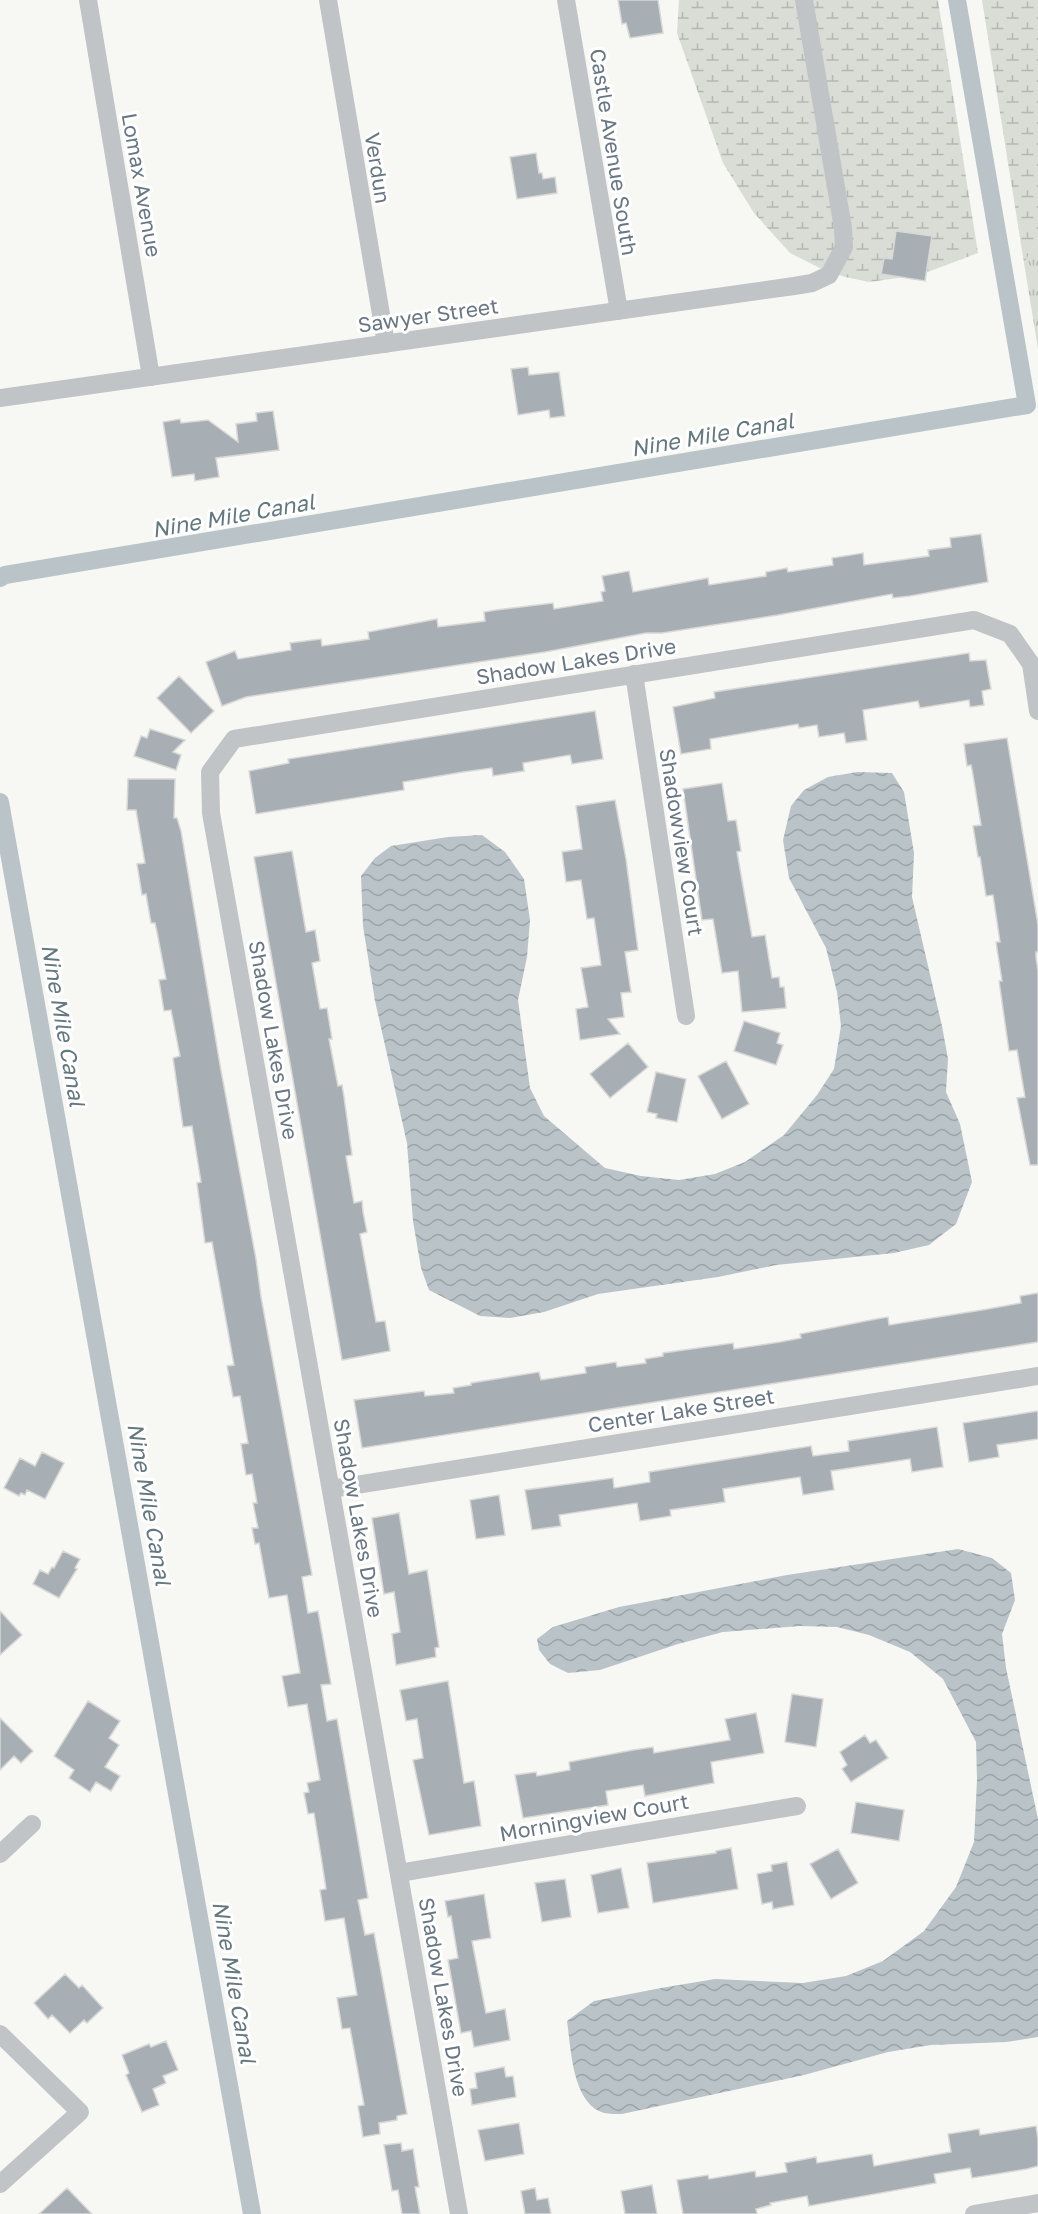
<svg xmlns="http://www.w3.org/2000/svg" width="1038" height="2214" font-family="'Golos Text',sans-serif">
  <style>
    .grass { fill: url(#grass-tufts) }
    .wetland { fill: url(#wetland-marsh) }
    .water { fill: url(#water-waves) }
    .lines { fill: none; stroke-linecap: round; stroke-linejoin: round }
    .canal { stroke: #bac4c8; stroke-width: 18 }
    .building { fill: #a8afb4; stroke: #d8d8d6; stroke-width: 1.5 }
    .minor { stroke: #c0c4c7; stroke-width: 18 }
    .labels { text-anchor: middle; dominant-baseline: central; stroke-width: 6; stroke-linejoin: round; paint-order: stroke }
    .street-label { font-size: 21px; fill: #687783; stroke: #fff }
    .water-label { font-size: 22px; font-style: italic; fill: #63787f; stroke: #fff }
  </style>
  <defs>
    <pattern id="grass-tufts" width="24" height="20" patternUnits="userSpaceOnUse" patternTransform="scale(1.5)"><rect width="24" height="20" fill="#d9ddd5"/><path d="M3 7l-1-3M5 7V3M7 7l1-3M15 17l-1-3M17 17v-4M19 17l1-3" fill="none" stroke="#b4b8b2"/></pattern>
    <pattern id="wetland-marsh" width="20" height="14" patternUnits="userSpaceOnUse" patternTransform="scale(1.5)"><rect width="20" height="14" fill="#d9ddd5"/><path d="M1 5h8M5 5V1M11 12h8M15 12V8" fill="none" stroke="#b4b8b2"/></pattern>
    <pattern id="water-waves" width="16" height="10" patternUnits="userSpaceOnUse" patternTransform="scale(1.5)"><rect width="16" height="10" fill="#bac4c8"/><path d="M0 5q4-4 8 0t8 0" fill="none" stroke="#9ba4a8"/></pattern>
  </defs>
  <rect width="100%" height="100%" fill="#f7f7f4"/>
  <!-- grass -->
  <path class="grass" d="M1038,239V349L1024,263Z"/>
  <!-- wetland -->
  <path class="wetland" d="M679,0H938L978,253L920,275L869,282L845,277L822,269L790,253L754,213L723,163L677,33Z
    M982,0H1038V239L1024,263Z"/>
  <!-- water -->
  <path class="water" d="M857,772L892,773L904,792L914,853L912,897L942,1026L948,1059L946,1092L960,1124L972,1182L956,1224L929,1245L894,1253L776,1265L718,1277L598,1294L544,1312L510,1318L480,1316L429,1290L421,1268L413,1221L407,1143L375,1001L363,926L361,876L375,858L391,846L448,837L482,835L505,852L524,879L530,920L527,957L518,1000L530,1088L544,1116L605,1168L641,1176L679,1180L715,1174L745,1162L784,1135L817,1095L834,1069L841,1026L837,992L826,948L789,878L783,840L791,806L804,790L828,777Z
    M958,1549L992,1558L1011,1573L1015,1600L1002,1634L1006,1668L1038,1819V2037L1006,2042L931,2045L888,2052L804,2075L622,2114C617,2114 609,2114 604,2113C572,2104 571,2048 567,2021L594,2001L661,1988L715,1979L803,1983L846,1976L883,1961L924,1931L956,1887L974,1842L977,1779L976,1742L943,1679L910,1652L869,1635L837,1627L800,1626L723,1632L678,1644L600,1670L568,1673L550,1664L539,1650L537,1639L553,1627L619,1607L787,1575Z"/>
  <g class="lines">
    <!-- canal -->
    <path class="canal" d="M0,578L5,575L1027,405L957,0
      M0,802L252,2214"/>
  </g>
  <!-- building -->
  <path class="building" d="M618,0H658L663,33L630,38L626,23L622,24Z
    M536,153L539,173H542L543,179L555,177L557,193L517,199L510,157Z
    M896,231L932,236L925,281L881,274L884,258L892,259Z
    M528,367L529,375L559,372L565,416L550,418L549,410L518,415L511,369Z
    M273,411L279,450L216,458L219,477L195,481L194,474L172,477L163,422L180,419L181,423L208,420L238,442L236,424L257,421L256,413Z
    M981,534L988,582L910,596L893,598L892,594L778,615L662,633H646L545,652L246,697L222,706L206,662L235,651L238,659L291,650L290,643L321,639L322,646L369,639L368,632L437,619L438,627L485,621L484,612L496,610L553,603L554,609L603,601L601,592L605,591L602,576L629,571L633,592L708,578L709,585L766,576V572L787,568L788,572L833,565L832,558L863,553L864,565L929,556L928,550L951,547L950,538Z
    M969,653L970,661L986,660L991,689L982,691L984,705L970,707L969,700L920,708L918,701L863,710L867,740L846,743L844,733L819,737L817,725L799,728L798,724L710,739L711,749L681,754L673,707L715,698L714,692Z
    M179,676L214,711L191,733L157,698Z
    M595,711L603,759L572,764L570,755L523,763L524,771L493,776L492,768L463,772L403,782L404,790L256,814L249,771L289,763L288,759Z
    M150,729L185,740L173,752L181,755L176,770L134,756L141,736L147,738Z
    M1007,738L1038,925V952H1036V957L1038,971V1165H1030L1017,1098L1025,1097L1017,1050L1009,1051L999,981H1002L996,942H1000L993,895L986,896L980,857H978L973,826L981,825L973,775L971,765L967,766L964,744Z
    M128,779H175L174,818H177L181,831L220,1065L256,1259L261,1297L312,1575L302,1577L308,1613L318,1611L331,1684L321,1685L327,1721L337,1719L368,1898L358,1900L365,1935L374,1933L407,2114L397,2116V2120L379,2123L380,2134L363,2137L358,2106L364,2105L350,2028L342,2029L337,1998L357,1995L344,1918L325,1921L320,1890L326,1889L321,1856L314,1813L308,1814L304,1793L309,1792L307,1783L320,1780L307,1704L288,1707L282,1676L300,1673L287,1595L269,1598L259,1543L255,1544L252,1528H258L253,1503H257L252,1474L246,1475L241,1444L248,1443L240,1396L233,1397L227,1366L234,1365L212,1242L205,1243L197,1183L201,1182L192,1126L183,1127L173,1058L180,1056L171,1010L164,1011L159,980L166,979L157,932L155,923H151L146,894L142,895L137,864L145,863L136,810H127Z
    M722,783L728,821L736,820L741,851L737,852L752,937L765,935L772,978L779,977L780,987H784L786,1008L742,1012L738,971L722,973L713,919L702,920L683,789Z
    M615,800L626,859L638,950L625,952L631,992L621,993L624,1017L608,1019L620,1034L580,1040L576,1009L588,1007L581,968L601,965L594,918L587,919L581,880L566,882L562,852L582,849L576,806Z
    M292,851L306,932L315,930L317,942L320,961L312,963L320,1009L327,1008L332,1039H329L338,1086L342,1085L344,1097L352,1155L346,1156L354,1203L362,1201L363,1212L367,1232L360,1234L376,1322L385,1321L390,1351L342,1360L254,857Z
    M744,1021L780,1033L777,1043L783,1045L776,1065L734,1051Z
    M628,1043L648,1067L610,1098L590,1074Z
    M726,1061L749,1104L722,1119L698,1076Z
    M656,1072L686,1079L677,1122L656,1118L657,1114L647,1112Z
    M1038,1293V1342L362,1448L354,1400L424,1391L425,1396L454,1393L453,1388L471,1385V1383L539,1372L541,1380L586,1373L585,1367L616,1362L617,1367L646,1363L645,1359L663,1356V1353L733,1343L734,1349L780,1342L801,1338L800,1334L876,1319L888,1317L889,1325L982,1310L1021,1303L1020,1296Z
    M1038,1411V1439L997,1445L999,1457L969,1462L963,1423Z
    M937,1427L943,1467L912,1472L910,1459L831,1471L834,1490L803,1495L800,1477L723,1489L725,1502L670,1510L671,1516L640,1521L637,1503L559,1515L561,1526L532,1530L525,1490L613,1478L614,1488L650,1482L649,1472L811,1446L813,1456L849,1451L848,1441Z
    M42,1452L64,1463L45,1499L27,1490L25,1495L21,1493L19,1496L4,1488L20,1458L35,1466Z
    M499,1495L505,1535L476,1539L470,1500Z
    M399,1513L409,1574L427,1570L439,1647L435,1648L436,1657L396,1665L392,1634L400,1632L394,1592L384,1594L372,1518Z
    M63,1551L80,1559L75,1568L77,1569L59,1598L33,1584L40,1570L48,1574L52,1567L54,1568Z
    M0,1611L22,1635L0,1655Z
    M448,1681L464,1783L474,1781L481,1826L429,1835L413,1760L423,1758L417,1719L406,1721L400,1690Z
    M792,1694L823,1699L816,1747L785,1742Z
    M88,1701L120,1721L109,1738L119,1745L105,1767L120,1776L111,1791L96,1782L90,1792L69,1778L74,1770L54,1756Z
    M756,1713L764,1753L711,1762L714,1783L645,1796L643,1785L606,1791L608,1805L523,1818L515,1775L536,1772L537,1776L570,1770L569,1762L633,1750L653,1747L654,1753L730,1740L725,1719Z
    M0,1718L33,1751L21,1763L14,1756L0,1770Z
    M865,1735L870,1743L876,1740L888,1758L851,1782L842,1769L847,1765L840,1752Z
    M856,1802L904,1810L899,1841L851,1833Z
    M731,1848L738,1889L653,1903L647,1863L716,1853V1851Z
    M838,1849L858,1883L831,1899L810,1864Z
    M787,1862L794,1905L773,1909L772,1902L762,1904L757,1874L772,1871L771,1865Z
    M621,1868L629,1908L598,1913L591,1875Z
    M565,1879L571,1917L542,1922L535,1883Z
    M484,1894L491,1938L472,1941L486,2013L505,2009L510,2040L474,2047L471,2031L461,2033L448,1960L458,1958L451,1916L448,1917L445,1901Z
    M65,1974L79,1988L82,1985L103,2008L87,2023L84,2020L70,2033L52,2015L48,2019L34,2003Z
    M166,2041L178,2070L163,2076L166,2083L153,2089L159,2105L142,2112L126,2075L129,2073L122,2055L149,2044L151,2047Z
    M504,2067L506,2077L513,2076L516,2097L472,2105L470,2089L477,2088L475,2073Z
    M519,2123L524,2154L485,2161L478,2130Z
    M1036,2126L1038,2139V2166L1027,2169L972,2178L970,2168L934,2174L936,2183L809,2206L807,2196L770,2203L771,2205L756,2209L757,2214H683L677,2180L708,2175L709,2179L755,2171L756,2177L787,2172L785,2163L816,2157L817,2163L872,2154L874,2166L951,2152L948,2134L979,2129L980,2135Z
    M401,2143L402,2151L413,2149L419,2187H415L420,2214H402L398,2190L392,2191L384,2145Z
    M652,2185L657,2214H625L621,2191Z
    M67,2188L92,2214H39Z
    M535,2188L537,2200L548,2198L551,2214H525L521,2191Z"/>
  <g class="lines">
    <!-- minor -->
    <path class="minor" d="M88,0L151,377
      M328,0L386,344
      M566,0L619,311
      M0,398L794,286L812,283L829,275L844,247L843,228L804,0
      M634,674L686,1016
      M331,1489L1038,1376
      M0,1854L32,1824
      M399,1873L797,1806
      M0,2034L80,2112L0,2184
      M459,2214L211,813L210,772L234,739L974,620L1010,634L1031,664L1038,711
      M974,2214L1038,2203"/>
  </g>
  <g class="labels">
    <!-- street labels -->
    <g class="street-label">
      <text transform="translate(614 152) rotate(81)">Castle Avenue South</text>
      <text transform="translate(378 168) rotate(81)">Verdun</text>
      <text transform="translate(142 185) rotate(80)">Lomax Avenue</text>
      <text transform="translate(428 315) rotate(-8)">Sawyer Street</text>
      <text transform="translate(576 661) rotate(-9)">Shadow Lakes Drive</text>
      <text transform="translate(682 842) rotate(81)">Shadowview Court</text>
      <text transform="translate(274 1040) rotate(80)">Shadow Lakes Drive</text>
      <text transform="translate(681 1410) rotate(-9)">Center Lake Street</text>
      <text transform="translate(359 1518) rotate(80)">Shadow Lakes Drive</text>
      <text transform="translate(594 1817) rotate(-10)">Morningview Court</text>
      <text transform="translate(444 1997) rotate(80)">Shadow Lakes Drive</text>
    </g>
    <!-- water labels -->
    <g class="water-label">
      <text transform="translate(712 434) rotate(-10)">Nine Mile Canal</text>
      <text transform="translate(233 515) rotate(-10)">Nine Mile Canal</text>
      <text transform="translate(64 1025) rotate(80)">Nine Mile Canal</text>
      <text transform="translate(150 1504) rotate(80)">Nine Mile Canal</text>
      <text transform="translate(235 1982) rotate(80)">Nine Mile Canal</text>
    </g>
  </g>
</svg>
